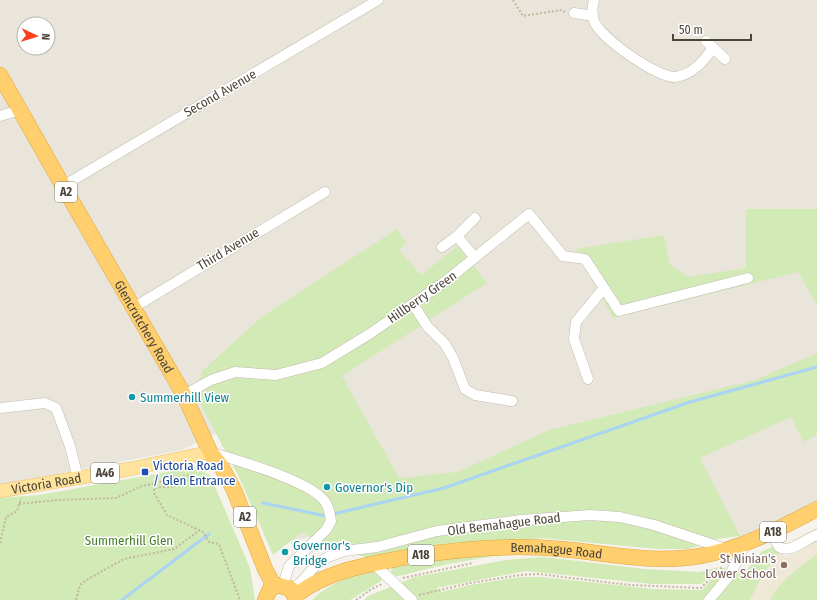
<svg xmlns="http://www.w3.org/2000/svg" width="817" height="600" font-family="'Fira Sans Condensed',sans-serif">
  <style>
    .residential { fill: #eae5da; fill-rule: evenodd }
    .education { fill: #efe8d6 }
    .green { fill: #d2eab5 }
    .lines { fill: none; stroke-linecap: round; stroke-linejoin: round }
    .stream { stroke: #a9d4f2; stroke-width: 3 }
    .minor-casing { stroke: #c2bbae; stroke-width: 11 }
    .major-casing { stroke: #e6c16a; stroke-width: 14 }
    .highway-casing { stroke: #e0a43c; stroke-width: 16 }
    .path { stroke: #c4b79f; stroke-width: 2; stroke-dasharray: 2 2; stroke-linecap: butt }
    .minor { stroke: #fff; stroke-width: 10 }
    .major { stroke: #ffe39c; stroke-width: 13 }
    .highway { stroke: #ffcf6e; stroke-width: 15 }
    .culture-dot { fill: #0f9aa8; stroke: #fff; stroke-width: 1.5 }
    .transit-dot { fill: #1a4fb4; stroke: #fff; stroke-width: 1.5 }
    .education-dot { fill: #8d6e63; stroke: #fff; stroke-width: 1.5 }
    .labels { text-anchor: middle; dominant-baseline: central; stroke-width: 3; stroke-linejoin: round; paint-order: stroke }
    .shield { fill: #fff; stroke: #817c74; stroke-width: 1 }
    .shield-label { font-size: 12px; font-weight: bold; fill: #4b4439 }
    .street-label { font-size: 13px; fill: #4b4439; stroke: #fff }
    .culture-label { font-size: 13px; fill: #0d838f; stroke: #fff; text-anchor: start }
    .transit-label { font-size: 13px; fill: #164399; stroke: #fff; text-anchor: start }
    .park-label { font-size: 13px; fill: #4a7f2a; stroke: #fff }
    .education-label { font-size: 13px; fill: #785e54; stroke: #fff; text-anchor: end }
  </style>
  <rect width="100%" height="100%" fill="#f6f3ec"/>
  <!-- residential -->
  <path class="residential" d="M0,0H817V500L768,527L740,536L671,502L363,528L282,542L229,427L182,450L0,485ZM24,24H48V48H24Z"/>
  <!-- education -->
  <path class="education" d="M817,528V600H724L761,552L773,547L779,553L785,556L797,553L792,540Z"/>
  <!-- green -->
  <path class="green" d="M746,209H817V305L798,272L613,318L576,249L664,235L670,264L688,277L746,268Z
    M397,229L406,243L399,250L421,275L458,246L487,283L342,376L399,478L458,472L549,430L755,380L817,353V435L803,442L791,417L700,458L740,536L717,539L689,549H656L542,538L412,549L368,558L321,544L302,532L273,555L239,477L195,394L202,371L263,316Z
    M196,469L210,475L250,568L255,600H0V498L39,495L178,470Z
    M773,547L779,553L761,577L750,600H364L368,596L415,577L506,560L544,557L645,569L700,572L719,567L702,584H652L526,571L436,588L441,592L470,585L520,577H541L653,589L702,590L722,568L733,567L744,574L761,552Z
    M512,553L448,564L399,576H395L391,573L392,566L446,557Z
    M817,554V600H770C780,580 800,567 817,554Z
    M371,571L379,573L382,576L381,581L350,600H312C328,584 350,576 371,571Z"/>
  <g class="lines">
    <!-- stream -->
    <path class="stream" d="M263,503L326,516
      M333,514L444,488L690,402L817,367
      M122,600L209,534"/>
    <defs>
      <path id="minor" d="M594,0C592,7 592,15 594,21C600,38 658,78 675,77C693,75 703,61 713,48
        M574,13L593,16
        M706,41L725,59
        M0,116L20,110
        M63,186L378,0
        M457,236L475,218
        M442,247L457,236L475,258
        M413,304L427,326L445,344L453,358L465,389L475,395L512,401
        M133,308L325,192
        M588,379L574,339L576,322L604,288
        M184,395L211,380L235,372L276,375L322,363L371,333L447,280L529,214L563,256L585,259L619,311L748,278
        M0,408L45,403L56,408L70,446L78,478
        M210,452C235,460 313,481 326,503C329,508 330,515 331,521L326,530L289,566L283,585
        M771,532L779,547C791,554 805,539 817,535
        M373,563L412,600
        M291,589L301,582L316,565L328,557L344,551L377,547L437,531L521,520L590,515L620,517L654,525L726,549
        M709,600L730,575L745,544"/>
      <g id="major">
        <path id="s1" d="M0,491L130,469L210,452"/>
      </g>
      <g id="highway">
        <path id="s2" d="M0,75L63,186L184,395L210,452L221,466L234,490L265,569L274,586"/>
        <path id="s3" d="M295,596C326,571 365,565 402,558C455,549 508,544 561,549C607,553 654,564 700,556C742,549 780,528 817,509"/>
        <path d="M265,600L270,589L278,585L291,589L296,600"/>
      </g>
    </defs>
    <!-- minor casing -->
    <use href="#minor" class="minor-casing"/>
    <!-- major casing -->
    <use href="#major" class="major-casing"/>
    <!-- highway casing -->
    <use href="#highway" class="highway-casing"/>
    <!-- path -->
    <path class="path" d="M513,0L523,16L561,10L565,12
      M19,504L57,500L116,498L142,486L191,475L190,480L182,481L175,486L154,488V493L167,515L203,532L209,542L219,544L240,600
      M0,543L6,517L17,511L21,498
      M403,578L473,563
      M419,595L470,583L520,575L538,574L630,585L701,588L723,566
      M76,600L80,585L88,579L124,559L174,549L200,530
      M356,600L370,590L382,584"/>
    <!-- minor -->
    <use href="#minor" class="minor"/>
    <!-- major -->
    <use href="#major" class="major"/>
    <!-- highway -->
    <use href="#highway" class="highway"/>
  </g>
  <!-- markers -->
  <g class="culture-dot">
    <circle cx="132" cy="397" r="4"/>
    <circle cx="327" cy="487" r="4"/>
    <circle cx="285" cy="552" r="4"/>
  </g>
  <rect class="transit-dot" x="141" y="468" width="8" height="8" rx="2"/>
  <circle class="education-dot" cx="784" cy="565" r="4"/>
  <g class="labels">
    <!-- shield labels -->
    <g class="shield">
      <rect x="55" y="182" width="22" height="20" rx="3"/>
      <rect x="91" y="463" width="28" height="20" rx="3"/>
      <rect x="234" y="507" width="22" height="20" rx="3"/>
      <rect x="760" y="522" width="26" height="20" rx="3"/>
      <rect x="408" y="545" width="26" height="20" rx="3"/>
    </g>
    <g class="shield-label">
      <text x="66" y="192">A2</text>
      <text x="105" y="473">A46</text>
      <text x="245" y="517">A2</text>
      <text x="773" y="532">A18</text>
      <text x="421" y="555">A18</text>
    </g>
    <!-- street labels -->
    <g class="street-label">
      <text transform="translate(220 93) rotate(-30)">Second Avenue</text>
      <text transform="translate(228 249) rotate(-31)">Third Avenue</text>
      <text transform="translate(422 297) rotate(-35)">Hillberry Green</text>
      <text stroke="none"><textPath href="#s2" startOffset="290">Glencrutchery Road</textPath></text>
      <text stroke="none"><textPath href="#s1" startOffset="47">Victoria Road</textPath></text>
      <text transform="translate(504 524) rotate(-7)">Old Bemahague Road</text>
      <text stroke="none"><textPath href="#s3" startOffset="270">Bemahague Road</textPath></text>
    </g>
    <!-- culture labels -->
    <g class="culture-label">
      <text x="140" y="397">Summerhill View</text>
      <text x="335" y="487">Governor's Dip</text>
      <text x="293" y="545">Governor's<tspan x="293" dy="15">Bridge</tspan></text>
    </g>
    <!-- transit labels -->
    <g class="transit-label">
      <text x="153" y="465">Victoria Road<tspan x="153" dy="15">/ Glen Entrance</tspan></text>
    </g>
    <!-- park labels -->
    <g class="park-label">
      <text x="129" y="540">Summerhill Glen</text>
    </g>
    <!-- education labels -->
    <g class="education-label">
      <text x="776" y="558">St Ninian's<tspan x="776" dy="15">Lower School</tspan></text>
    </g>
  </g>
  <!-- north arrow -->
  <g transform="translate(36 36) rotate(94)"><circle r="19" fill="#ffffff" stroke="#b7b4b0"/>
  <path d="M0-3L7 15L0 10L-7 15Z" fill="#fc3f1d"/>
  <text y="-6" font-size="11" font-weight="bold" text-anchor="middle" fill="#4b4439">N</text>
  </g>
  <!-- scale -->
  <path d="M673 34v6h78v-6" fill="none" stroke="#4b4439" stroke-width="2"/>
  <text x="679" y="34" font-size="12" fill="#4b4439" stroke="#ffffff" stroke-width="3" paint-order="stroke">50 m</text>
</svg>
